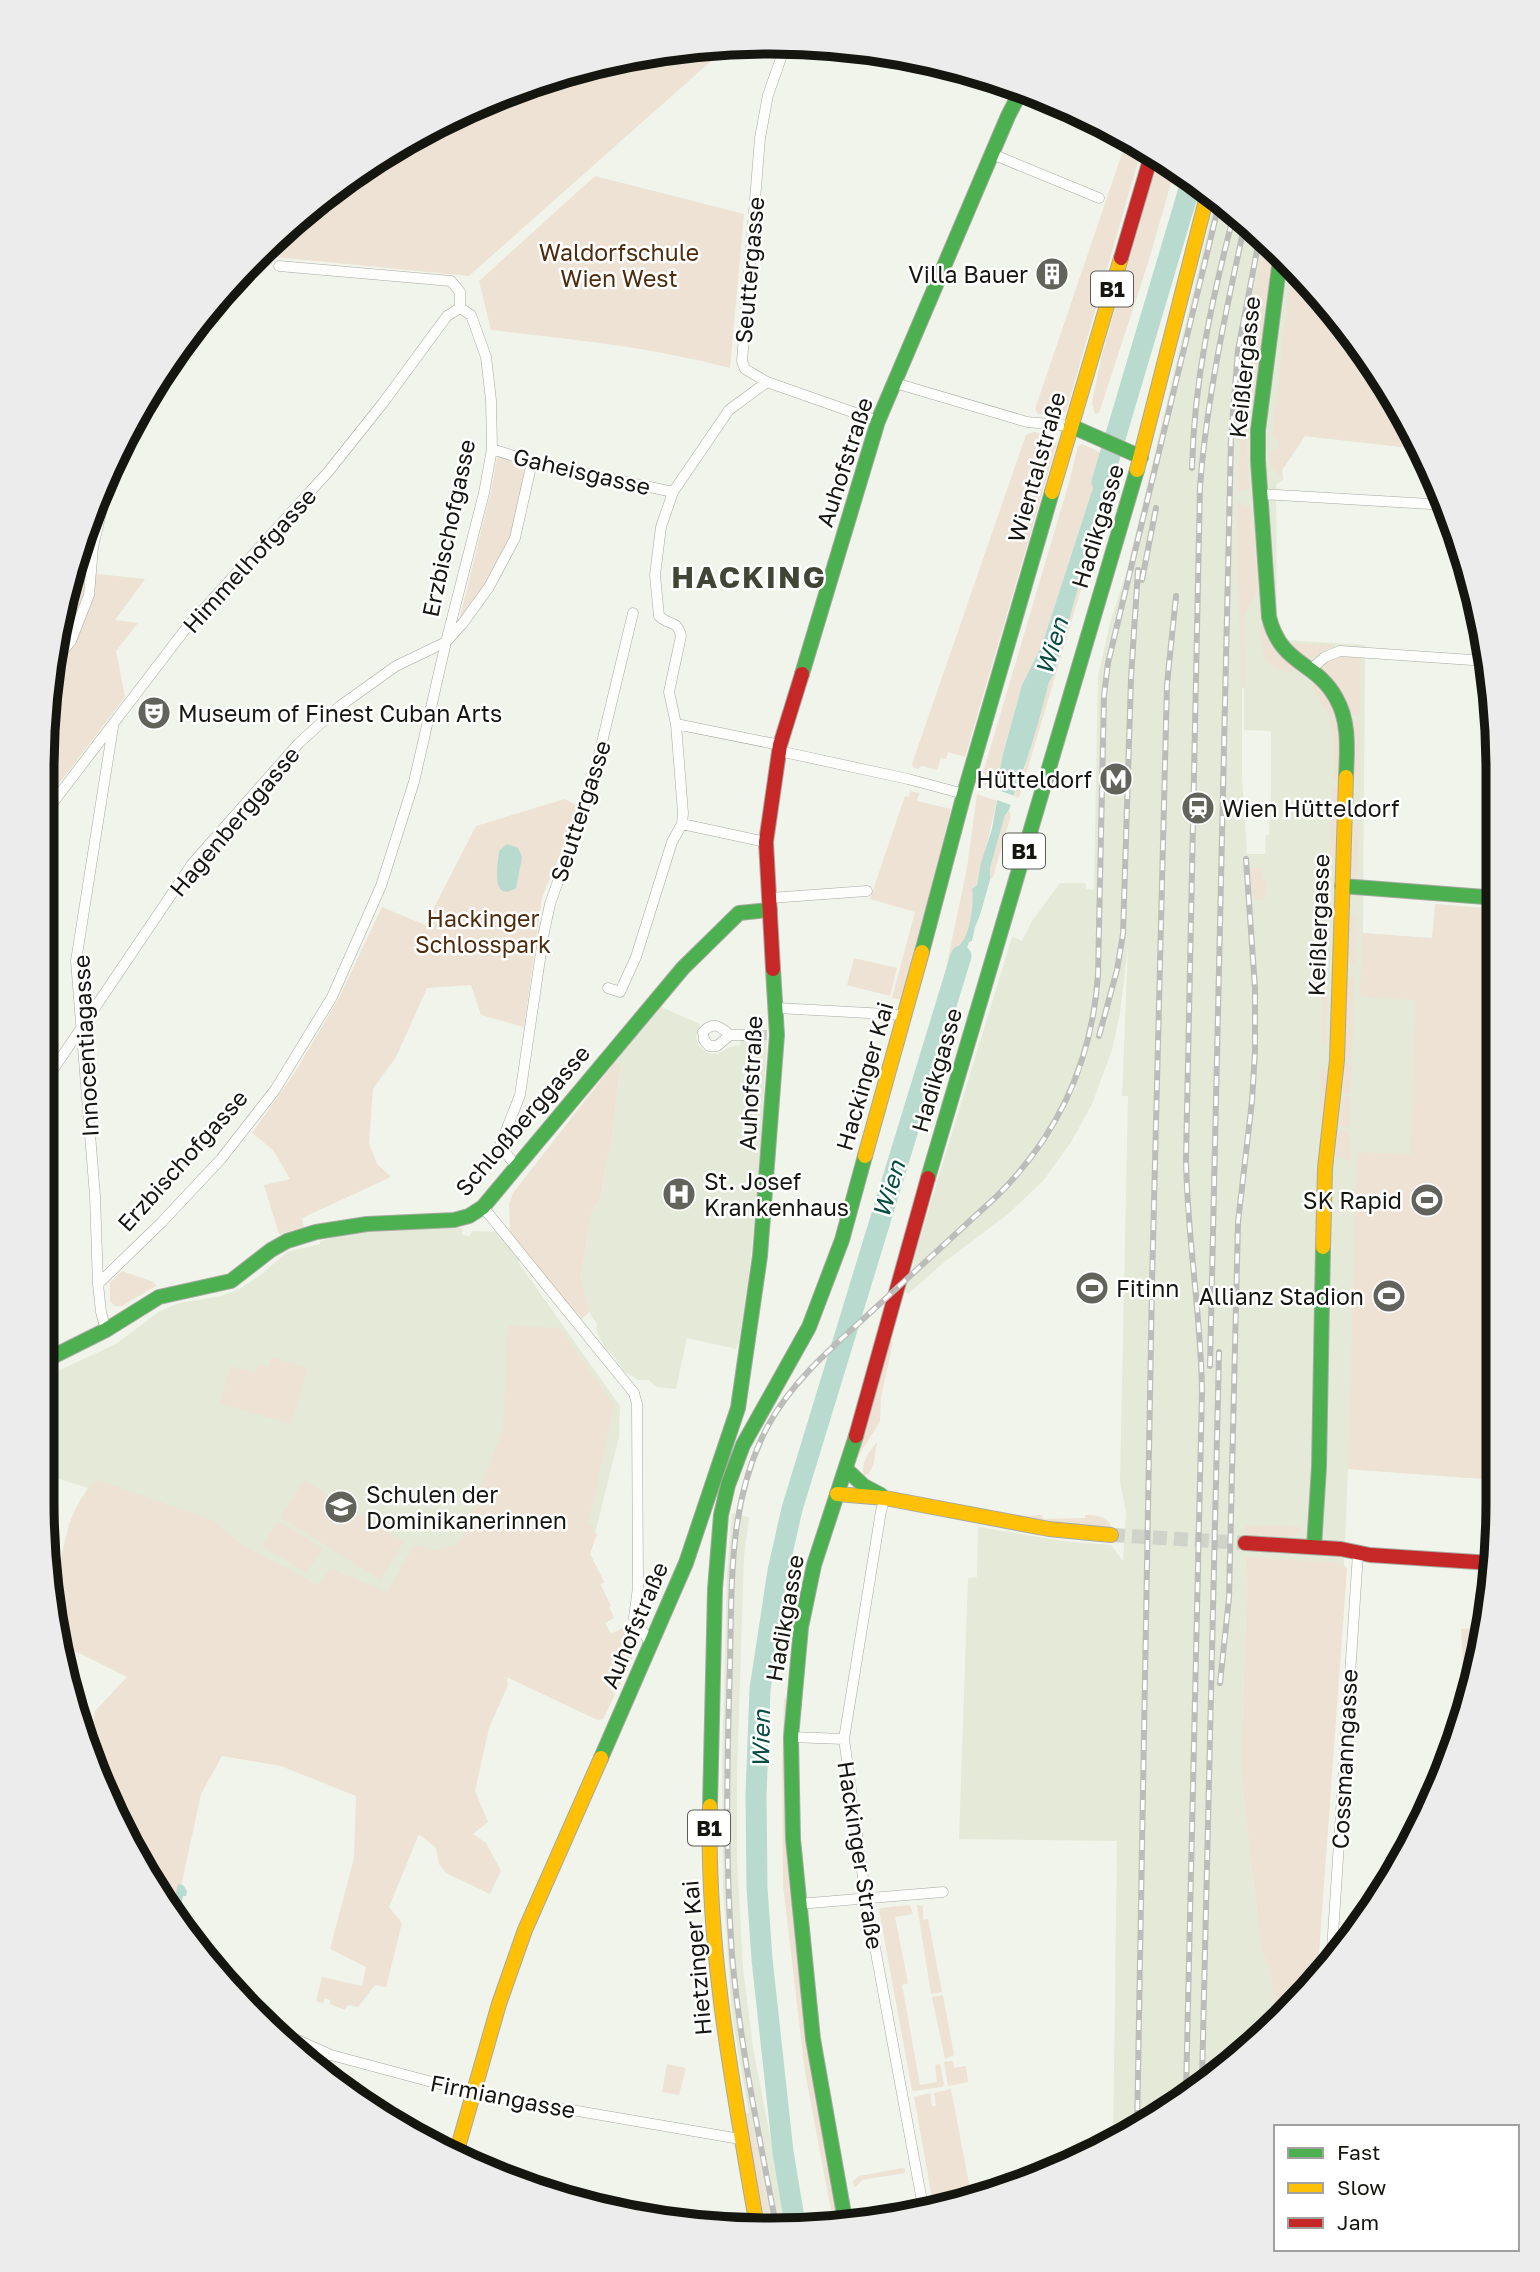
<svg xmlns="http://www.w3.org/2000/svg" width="1540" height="2272" font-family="'Golos Text',sans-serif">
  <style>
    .built { fill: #e5e9d8; fill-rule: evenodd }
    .green { fill: #ede2d4 }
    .water { fill: #b8dacf }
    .pier { fill: #f1f4ea }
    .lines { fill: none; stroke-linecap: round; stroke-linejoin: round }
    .stream { stroke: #b8dacf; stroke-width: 3.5 }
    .river { stroke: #b8dacf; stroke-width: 21 }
    .street-tunnel { stroke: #d0d3c9; stroke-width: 10; stroke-dasharray: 10 5; stroke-linecap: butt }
    .secondary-tunnel { stroke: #d0d3c9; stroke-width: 14; stroke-dasharray: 14 7; stroke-linecap: butt }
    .street-casing { stroke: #a7a9a2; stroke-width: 11 }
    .fast-casing { stroke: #a7a9a2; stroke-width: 16 }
    .slow-casing { stroke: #a7a9a2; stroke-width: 16 }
    .jam-casing { stroke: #a7a9a2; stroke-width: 16 }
    .street { stroke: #fdfdfc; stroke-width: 10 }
    .fast { stroke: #4caf50; stroke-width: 14 }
    .slow { stroke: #ffc107; stroke-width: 14 }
    .jam { stroke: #c62828; stroke-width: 14 }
    .rail-casing { stroke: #bcbdba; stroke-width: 6 }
    .rail { stroke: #fff; stroke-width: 3.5; stroke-dasharray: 10; stroke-linecap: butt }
    .labels { text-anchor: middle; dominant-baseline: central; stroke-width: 5; stroke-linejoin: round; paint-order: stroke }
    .shield { fill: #fff; stroke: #5b5c58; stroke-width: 2 }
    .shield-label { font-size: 21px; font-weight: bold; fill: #151610 }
    .park-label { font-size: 23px; fill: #4e2c0d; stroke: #fff }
    .street-label { font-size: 23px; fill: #151610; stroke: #fff }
    .poi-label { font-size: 23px; fill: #151610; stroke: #fff; text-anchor: start }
    .water-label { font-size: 24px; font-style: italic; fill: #074d42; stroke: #fff }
    .district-label { font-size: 30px; font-weight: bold; letter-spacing: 2px; fill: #414535; stroke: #fff }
    .rim { fill: none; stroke: #151610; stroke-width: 9 }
  </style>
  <rect width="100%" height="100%" fill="#f1f4ea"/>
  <!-- built -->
  <path class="built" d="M1213,208L1227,211L1228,209L1284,255L1375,365L1420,449L1305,436L1282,470L1283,480L1276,485L1277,620L1279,630L1285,640L1365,645L1363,933L1498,944V1480L1348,1469L1344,1565L1245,1557L1247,1581L1241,1761L1245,1810L1261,1948L1270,1972L1275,2012L1277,2017H1284L1134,2133L1113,2143L1117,1841L959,1839L968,1578L977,1577L978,1527L1063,1541L1111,1545L1123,1561L1126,1512L1120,1481L1128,1096H1122L1128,947L1120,1013L1112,1050L1092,1104L1071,1142L1043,1181L1008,1214L942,1264L908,1294L903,1289L908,1272L913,1267L915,1254L1012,937L1022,941L1032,921L1060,883H1086V890L1094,889L1098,676L1110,623L1127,570ZM1242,688H1244V730L1271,731V793L1269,835H1266L1265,854H1247L1242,776Z
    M659,1006L700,1024L696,1038L699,1046L707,1053L717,1054L730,1047L740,1045L741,1040L767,1039L761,1147L750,1266L739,1342L736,1349L687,1338L676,1389L656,1387L649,1380H638L624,1371L614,1356L605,1348L596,1330L597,1324L589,1312L581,1279L588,1231L592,1212L600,1200L612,1135L621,1063L615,1062Z
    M414,1227L462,1228V1235L469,1236L473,1231L498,1232V1238L505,1239L510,1248H512L521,1259L518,1262L620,1406L619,1437L590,1554L604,1582L600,1584L611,1606L609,1607L614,1618L605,1623L611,1634L627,1626L636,1643V1650L603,1719L598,1720L507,1677L68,1526L88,1488L47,1475V1376L116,1344L160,1311L179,1303L221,1296L239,1289L261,1275L287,1252L320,1244V1241L347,1234L368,1229Z
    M732,1513L749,1517L744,1557L737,1773V1860L743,1968L753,2048L787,2224L771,2225L748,2109L732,2014L723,1888L722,1764L727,1574Z"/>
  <!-- green -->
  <path class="green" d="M728,46L469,276L255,255L365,165L491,98L628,56Z
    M1127,139L1142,148L1067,408L1065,412L1038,414L1035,409Z
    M1159,157L1176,166L1148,263L1099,413L1095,414L1092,403L1102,354Z
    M595,176L744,214L730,368C652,347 571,339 491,330L479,281Z
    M1265,239L1275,248L1270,277L1255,402L1250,403L1246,439L1249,486L1247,489L1238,492L1241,388L1248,329Z
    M1292,264L1375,365L1420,449L1305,436L1282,470L1283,480L1270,463V451L1277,449L1279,441L1272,436Z
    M1034,432L1044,435L1046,441L1057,443L965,757L948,752L946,759L941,758L937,770L922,766L918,769L913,767L912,764L1026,435Z
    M1082,444L1104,454L1042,645L1022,685L1003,753L996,789L980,783L1070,479L1078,446Z
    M503,456L524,463C525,527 494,575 458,625L492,487L497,458Z
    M1114,459L1119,461L1019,798L1013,796L1021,780L1049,682L1054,674Z
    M1238,502L1252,508L1257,585V590L1243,617L1245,659L1244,688H1242L1237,553Z
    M95,514L88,541V573L145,579L115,620L138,623L116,651L125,697L42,806V770L56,628Z
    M1262,625L1272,647L1294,667L1295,671C1264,674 1261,652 1260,626Z
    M1284,643L1332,645L1335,646C1303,656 1317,671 1284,643Z
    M1341,657H1361L1360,715H1349L1322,669L1325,662Z
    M1315,683H1317C1345,716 1337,739 1337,779H1333V738L1329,715L1312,687Z
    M1354,721H1360V775L1356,779V740Z
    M1332,786L1337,787L1335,861H1330Z
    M910,791L919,793L917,801L951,809L903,1000L892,998L915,912L870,899L905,796L909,797Z
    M977,794L997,801L977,885L972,889C974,902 971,927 964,939C962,942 959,945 958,948C954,958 954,967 945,973L967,868Z
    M565,799L580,807L542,897L524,1027L481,1015L471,985L427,988L396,1057L373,1089L369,1143L377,1164L391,1177L302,1218L304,1227L279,1234L264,1185L290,1179L273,1150L252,1133L294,1074L339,998L382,907L425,925L476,826Z
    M1009,811L1011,815L993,877L990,880V868L1005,815Z
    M1354,824H1359L1357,880L1350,873V864L1353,857Z
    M1249,868H1263L1262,880H1266L1265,900H1254Z
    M1435,904L1498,909V1480L1348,1469L1357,1152L1411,1154L1415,1000L1360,996L1362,933L1432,938Z
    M1352,912L1356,916L1355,965L1347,961L1350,916Z
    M1328,916L1326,1038L1329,1040L1322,1045L1325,919Z
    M854,958L897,968L890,996L847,985Z
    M1354,975L1352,1059L1345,1060L1347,980Z
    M615,1062L621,1063L612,1135L600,1200L592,1212L588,1231L581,1278L589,1312L581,1320L510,1232L509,1204L513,1193Z
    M1345,1063L1352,1064L1350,1094L1343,1093Z
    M1321,1066C1335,1077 1325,1106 1323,1123L1320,1122Z
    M1350,1096V1127L1339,1126L1343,1097Z
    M1338,1130L1350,1132V1161L1336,1156Z
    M122,1271L154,1282L156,1286L122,1306H115L110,1301V1283Z
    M508,1326L560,1328L614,1405L588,1525L593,1527L592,1533L597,1534L590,1554L604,1582L600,1584L611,1606L609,1607L614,1618L605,1623L611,1634L627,1626L636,1643V1650L603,1719L598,1720L507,1677L508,1685L489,1728L475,1791L488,1822L473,1834L486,1843L501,1871L490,1894L446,1873L439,1864L436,1848L419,1834L389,1907L402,1923L386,1987L375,1985L358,2007L348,2005L345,2010L330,2004V2000L325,1998L323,2003L316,2001L322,1977L362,1986L366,1967L330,1949L354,1858L356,1796L281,1766L222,1756L201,1794L174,1919L165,1907L88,1750L95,1711L127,1677L59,1643L48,1597V1573L58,1572C65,1540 71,1500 98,1480L212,1520L242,1545L318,1585L331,1568L387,1593L414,1545L438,1550L460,1543L503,1428Z
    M889,1341L893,1342L881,1397L880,1422L856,1459Z
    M271,1357L308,1368L291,1424L220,1403L231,1366L265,1376L255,1372L258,1364L268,1367Z
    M877,1442L874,1462L869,1474L864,1475C860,1463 870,1451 877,1442Z
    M304,1480L404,1541L380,1580L281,1517Z
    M1042,1515L1043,1519L1085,1518V1515C1097,1515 1108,1516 1112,1528L1061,1525L1025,1519L1027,1516Z
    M278,1521L322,1548L307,1573L262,1546Z
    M1246,1525L1301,1527L1299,1533C1281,1541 1264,1538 1246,1537Z
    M1245,1557L1339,1563L1344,1565L1347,1569L1317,1980L1284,2017H1277L1275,2012L1270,1972L1261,1948L1245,1810L1241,1762L1247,1581Z
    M1486,1627L1484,1644L1469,1687L1464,1679L1461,1629Z
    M784,1698L786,1700L839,2221H833L805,2072L783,1885L782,1769Z
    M910,1905L913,1914L895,1917L908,1983L902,1985L920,2085L937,2082L935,2065L940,2064L944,2084L942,2087L914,2091L912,2090L879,1910L881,1908Z
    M917,1905L923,1906V1920L928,1919L942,1992L931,1994Z
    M943,1995L954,2055L945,2059L932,1997Z
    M953,2061L954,2068L966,2066L968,2082L948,2086L944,2062Z
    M667,2064L686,2068L679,2095L662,2092Z
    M951,2089L970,2189L963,2191L965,2200L934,2209L914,2097L930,2093L932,2106H936L934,2093Z
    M749,2113L771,2225L766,2226L743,2114Z
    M902,2168L905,2169V2173L862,2180L857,2186L854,2187L853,2181L859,2176Z
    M889,2206L891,2217L872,2219L871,2215L868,2216L866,2208Z"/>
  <!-- water -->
  <path class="water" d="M1104,454L1114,459L1054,674L1049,682C1039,720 1029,759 1013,796C1010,803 1011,810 1005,815L990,868V880L980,915L975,927L972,941L969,942L960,972L961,981L960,983L945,979V973C954,967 954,958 958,948C959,945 962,942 964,939C971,926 974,902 972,889L977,885L981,863L992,829L997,801L996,789L1003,754L1022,685L1042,645Z
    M507,844L518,848L522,857L516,888C490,904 498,863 499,851Z
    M178,1884L183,1885L187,1891L186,1896H183L181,1906H173Z"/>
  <!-- pier -->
  <path class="pier" d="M993,788L1017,797L1014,806L994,799Z"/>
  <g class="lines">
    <!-- stream -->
    <path class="stream" d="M1102,490L1118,491"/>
    <!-- river -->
    <path class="river" d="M1102,482L1192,179
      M795,2224L783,2152L762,1959L757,1888L756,1795L760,1689L778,1571L792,1509L961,956"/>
    <!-- street-tunnel -->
    <path class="street-tunnel" d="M746,1035H767"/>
    <!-- secondary-tunnel -->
    <path class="secondary-tunnel" d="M1111,1535L1245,1543"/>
    <defs>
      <path id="street" d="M786,44L768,95L760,138L742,361L745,369L767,382L878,421
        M992,154L1099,198
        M279,266L451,281L460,292V308
        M895,383L1027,422L1071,426
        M492,449L532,462L673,492
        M1260,494L1447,505
        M53,662L71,641L89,595L93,547L114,458
        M1310,670L1325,657L1340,651L1487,661
        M676,724L780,745
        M779,751L908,779L964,794
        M42,817L184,631L328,472L383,403L447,316L460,308
        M682,824L766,842
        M770,898L867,891
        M608,988L620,992L636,957L672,842L682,824L683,813L676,724L669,692L681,636C677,619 669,626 659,616L655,575L661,527L673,492L729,410L767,382
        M777,1008L905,1015
        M730,1035L717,1046H709L704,1040L703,1032C713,1021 720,1026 730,1035H746
        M44,1083L192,864L299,743L340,706L396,666L446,642L463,623L489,587L515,538L532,462
        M517,1167L500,1146L520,1095L544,932L550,904L592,784L633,613
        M483,1207L634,1393L637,1404L638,1587L634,1618L651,1644
        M98,1284L95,1196L76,961L113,727
        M106,1330L101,1312L98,1284L161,1223L221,1159L275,1090L332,997L381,886L414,782L446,642L484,493L492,449L491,400L486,357L471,315L460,308
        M885,1498L881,1511L844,1739L866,1899L924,2212
        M791,1737L844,1739
        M798,1904L943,1892
        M1331,1965L1358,1553
        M273,2029L331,2055L473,2093L740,2139
        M303,2057L331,2055"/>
      <path id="fast" d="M1281,252L1258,430V461L1269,617C1281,666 1316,661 1336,698C1350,722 1347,751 1346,777
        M1071,426L1141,457
        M802,674L878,421L1008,116L1022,89
        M1342,886L1498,898
        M922,952L964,794L1052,492
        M928,1178L1137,470
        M46,1360L106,1330L159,1297L231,1281L271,1250L287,1241L316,1232L367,1224L454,1220L469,1216L483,1207L683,968L739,913L770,910
        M846,1469L864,1486L881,1495
        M1314,1547L1319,1467L1323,1247
        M601,1758L686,1563L738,1408L760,1256L777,1035L773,969
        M710,1806L715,1589L721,1515L728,1485L743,1445L809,1327L842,1240L865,1156
        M845,2220L813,2039L793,1839L791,1737L801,1627L814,1565L856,1436"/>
      <path id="slow" d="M1137,470L1208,192
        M1052,492L1121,258
        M865,1156L922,952
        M1323,1247L1325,1168L1337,1060L1346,777
        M837,1494L885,1498L1049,1529L1111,1535
        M710,1806C706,1948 733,2087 757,2226
        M456,2154L499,2004L525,1930L601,1758"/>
      <path id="jam" d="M1121,258L1152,153
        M773,969L766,842L780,745L802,674
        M856,1436L928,1178
        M1245,1543L1341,1549L1370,1555L1492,1563"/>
    </defs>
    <!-- street casing -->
    <use href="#street" class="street-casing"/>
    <!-- fast casing -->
    <use href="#fast" class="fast-casing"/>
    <!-- slow casing -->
    <use href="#slow" class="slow-casing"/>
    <!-- jam casing -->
    <use href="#jam" class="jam-casing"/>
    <!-- street -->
    <use href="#street" class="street"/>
    <!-- fast -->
    <use href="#fast" class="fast"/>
    <!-- slow -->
    <use href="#slow" class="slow"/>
    <!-- jam -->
    <use href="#jam" class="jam"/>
    <defs>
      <path id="rail" d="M1192,468C1194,381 1212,298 1234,214
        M1142,580L1156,508
        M1099,1036L1117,970L1123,934L1131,678L1138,570
        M1210,1366L1231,438L1238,350L1260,235
        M1220,1683L1229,1598L1238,1222L1252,1101L1255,1051V988L1246,859
        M1202,2080L1219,1352
        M1186,2092L1202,1391C1201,1314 1187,1237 1186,1159L1200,486C1207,397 1226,310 1245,223
        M1137,2130L1152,1283L1167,684L1176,596
        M776,2225C759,2135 740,2046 732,1955C725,1857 727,1761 730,1664C732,1582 728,1499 769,1424C794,1379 834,1346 872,1311C914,1272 956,1234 998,1195C1059,1134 1092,1061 1098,975L1104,696L1108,663L1217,212"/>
    </defs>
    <!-- rail casing -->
    <use href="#rail" class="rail-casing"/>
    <!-- rail -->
    <use href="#rail" class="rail"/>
  </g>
  <!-- icons -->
  <defs>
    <symbol id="building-disc" viewBox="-11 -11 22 22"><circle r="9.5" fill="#62645c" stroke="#fff"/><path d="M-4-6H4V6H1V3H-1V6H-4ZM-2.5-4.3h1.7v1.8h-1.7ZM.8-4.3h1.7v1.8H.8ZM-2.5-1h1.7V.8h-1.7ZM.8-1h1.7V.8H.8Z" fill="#fff"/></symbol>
    <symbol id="theatre-disc" viewBox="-11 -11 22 22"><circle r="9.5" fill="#62645c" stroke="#fff"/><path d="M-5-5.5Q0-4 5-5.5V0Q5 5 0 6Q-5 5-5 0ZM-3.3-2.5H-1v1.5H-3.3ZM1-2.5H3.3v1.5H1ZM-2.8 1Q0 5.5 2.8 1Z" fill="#fff"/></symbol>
    <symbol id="metro-disc" viewBox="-11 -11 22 22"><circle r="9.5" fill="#62645c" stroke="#fff"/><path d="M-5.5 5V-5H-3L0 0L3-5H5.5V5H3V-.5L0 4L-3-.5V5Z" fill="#fff"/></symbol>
    <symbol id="station-disc" viewBox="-11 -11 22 22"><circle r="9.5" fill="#62645c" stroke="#fff"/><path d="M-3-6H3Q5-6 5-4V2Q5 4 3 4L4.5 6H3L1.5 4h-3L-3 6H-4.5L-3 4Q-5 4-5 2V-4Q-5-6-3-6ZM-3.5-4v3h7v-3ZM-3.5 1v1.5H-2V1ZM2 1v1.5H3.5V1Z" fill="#fff"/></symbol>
    <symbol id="hospital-disc" viewBox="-11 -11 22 22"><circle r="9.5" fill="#62645c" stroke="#fff"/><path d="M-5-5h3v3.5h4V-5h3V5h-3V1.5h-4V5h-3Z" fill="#fff"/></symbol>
    <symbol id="stadium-disc" viewBox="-11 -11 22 22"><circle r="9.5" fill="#62645c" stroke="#fff"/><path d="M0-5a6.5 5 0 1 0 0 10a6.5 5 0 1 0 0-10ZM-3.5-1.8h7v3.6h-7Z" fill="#fff"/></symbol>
    <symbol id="school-disc" viewBox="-11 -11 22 22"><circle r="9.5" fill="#62645c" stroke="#fff"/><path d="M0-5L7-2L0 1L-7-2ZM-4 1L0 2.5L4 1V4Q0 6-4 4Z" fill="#fff"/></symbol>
  </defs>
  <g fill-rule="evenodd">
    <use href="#building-disc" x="1033" y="255" width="38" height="38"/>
    <use href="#theatre-disc" x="135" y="694" width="38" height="38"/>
    <use href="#metro-disc" x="1097" y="760" width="38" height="38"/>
    <use href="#station-disc" x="1179" y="789" width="38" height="38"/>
    <use href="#hospital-disc" x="660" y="1175" width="38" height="38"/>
    <use href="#stadium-disc" x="1408" y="1181" width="38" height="38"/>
    <use href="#stadium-disc" x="1073" y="1269" width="38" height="38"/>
    <use href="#stadium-disc" x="1370" y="1277" width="38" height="38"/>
    <use href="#school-disc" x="322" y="1488" width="38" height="38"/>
  </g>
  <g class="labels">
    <!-- shield labels -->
    <g class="shield">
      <rect x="1091" y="271.5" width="42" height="35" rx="5"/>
      <rect x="1003" y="833.5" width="42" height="35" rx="5"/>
      <rect x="688" y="1810.5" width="42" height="35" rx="5"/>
    </g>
    <g class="shield-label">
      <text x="1112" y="289">B1</text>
      <text x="1024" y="851">B1</text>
      <text x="709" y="1828">B1</text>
    </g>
    <!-- park labels -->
    <g class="park-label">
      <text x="619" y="252">Waldorfschule<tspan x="619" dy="26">Wien West</tspan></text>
      <text x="483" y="918">Hackinger<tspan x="483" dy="26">Schlosspark</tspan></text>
    </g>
    <!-- street labels -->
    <g class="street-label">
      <text transform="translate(749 270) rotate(-85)">Seuttergasse</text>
      <text transform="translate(1244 367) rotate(-84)">Keißlergasse</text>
      <text transform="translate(844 462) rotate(-72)">Auhofstraße</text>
      <text transform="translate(1036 467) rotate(-74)">Wientalstraße</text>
      <text transform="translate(582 471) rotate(13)">Gaheisgasse</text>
      <text transform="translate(1097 526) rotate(-73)">Hadikgasse</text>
      <text transform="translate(448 528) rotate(-78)">Erzbischofgasse</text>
      <text transform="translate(249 560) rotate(-48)">Himmelhofgasse</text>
      <text transform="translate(580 811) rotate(-72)">Seuttergasse</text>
      <text transform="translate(234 821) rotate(-50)">Hagenberggasse</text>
      <text transform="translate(1318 925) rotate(-88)">Keißlergasse</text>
      <text transform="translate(85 1046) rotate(-93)">Innocentiagasse</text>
      <text transform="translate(936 1070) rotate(-74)">Hadikgasse</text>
      <text transform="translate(864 1076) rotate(-74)">Hackinger Kai</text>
      <text transform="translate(750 1083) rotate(-87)">Auhofstraße</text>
      <text transform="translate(522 1120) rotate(-49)">Schloßberggasse</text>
      <text transform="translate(182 1160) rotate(-48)">Erzbischofgasse</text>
      <text transform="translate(784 1618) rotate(-80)">Hadikgasse</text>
      <text transform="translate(634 1625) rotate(-67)">Auhofstraße</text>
      <text transform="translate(1344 1759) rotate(-87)">Cossmanngasse</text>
      <text transform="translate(861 1855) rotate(81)">Hackinger Straße</text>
      <text transform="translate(696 1958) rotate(-95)">Hietzinger Kai</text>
      <text transform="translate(503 2096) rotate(11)">Firmiangasse</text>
    </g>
    <!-- poi labels -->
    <g class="poi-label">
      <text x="1028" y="274" text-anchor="end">Villa Bauer</text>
      <text x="178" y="713">Museum of Finest Cuban Arts</text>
      <text x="1092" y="779" text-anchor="end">Hütteldorf</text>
      <text x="1222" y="808">Wien Hütteldorf</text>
      <text x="704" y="1181">St. Josef<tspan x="704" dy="26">Krankenhaus</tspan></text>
      <text x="1402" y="1200" text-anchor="end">SK Rapid</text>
      <text x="1116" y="1288">Fitinn</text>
      <text x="1364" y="1296" text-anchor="end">Allianz Stadion</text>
      <text x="366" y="1494">Schulen der<tspan x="366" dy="26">Dominikanerinnen</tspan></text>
    </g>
    <!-- water labels -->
    <g class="water-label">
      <text transform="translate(1051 646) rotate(-73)">Wien</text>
      <text transform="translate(888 1189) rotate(-73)">Wien</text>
      <text transform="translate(760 1739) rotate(-89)">Wien</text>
    </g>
    <!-- district labels -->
    <g class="district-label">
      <text x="749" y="577">HACKING</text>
    </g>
  </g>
  <!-- crop -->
  <path d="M0 0H1540V2272H0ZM770 54H770A716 716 0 0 1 1486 770V1502A716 716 0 0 1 770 2218H770A716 716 0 0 1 54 1502V770A716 716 0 0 1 770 54Z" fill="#ececec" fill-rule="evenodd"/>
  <path class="rim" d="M770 54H770A716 716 0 0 1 1486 770V1502A716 716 0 0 1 770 2218H770A716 716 0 0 1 54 1502V770A716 716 0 0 1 770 54Z"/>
  <!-- legend -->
  <rect x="1274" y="2125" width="245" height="126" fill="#ffffff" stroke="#a1a29f" stroke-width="2"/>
  <rect x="1288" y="2148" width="35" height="10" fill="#4caf50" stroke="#a1a29f" stroke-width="2"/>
  <text x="1337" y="2160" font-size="21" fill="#151610">Fast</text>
  <rect x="1288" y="2183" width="35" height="10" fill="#ffc107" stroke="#a1a29f" stroke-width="2"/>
  <text x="1337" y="2195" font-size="21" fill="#151610">Slow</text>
  <rect x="1288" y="2218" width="35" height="10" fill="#c62828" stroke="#a1a29f" stroke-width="2"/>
  <text x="1337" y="2230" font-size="21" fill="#151610">Jam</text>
</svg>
